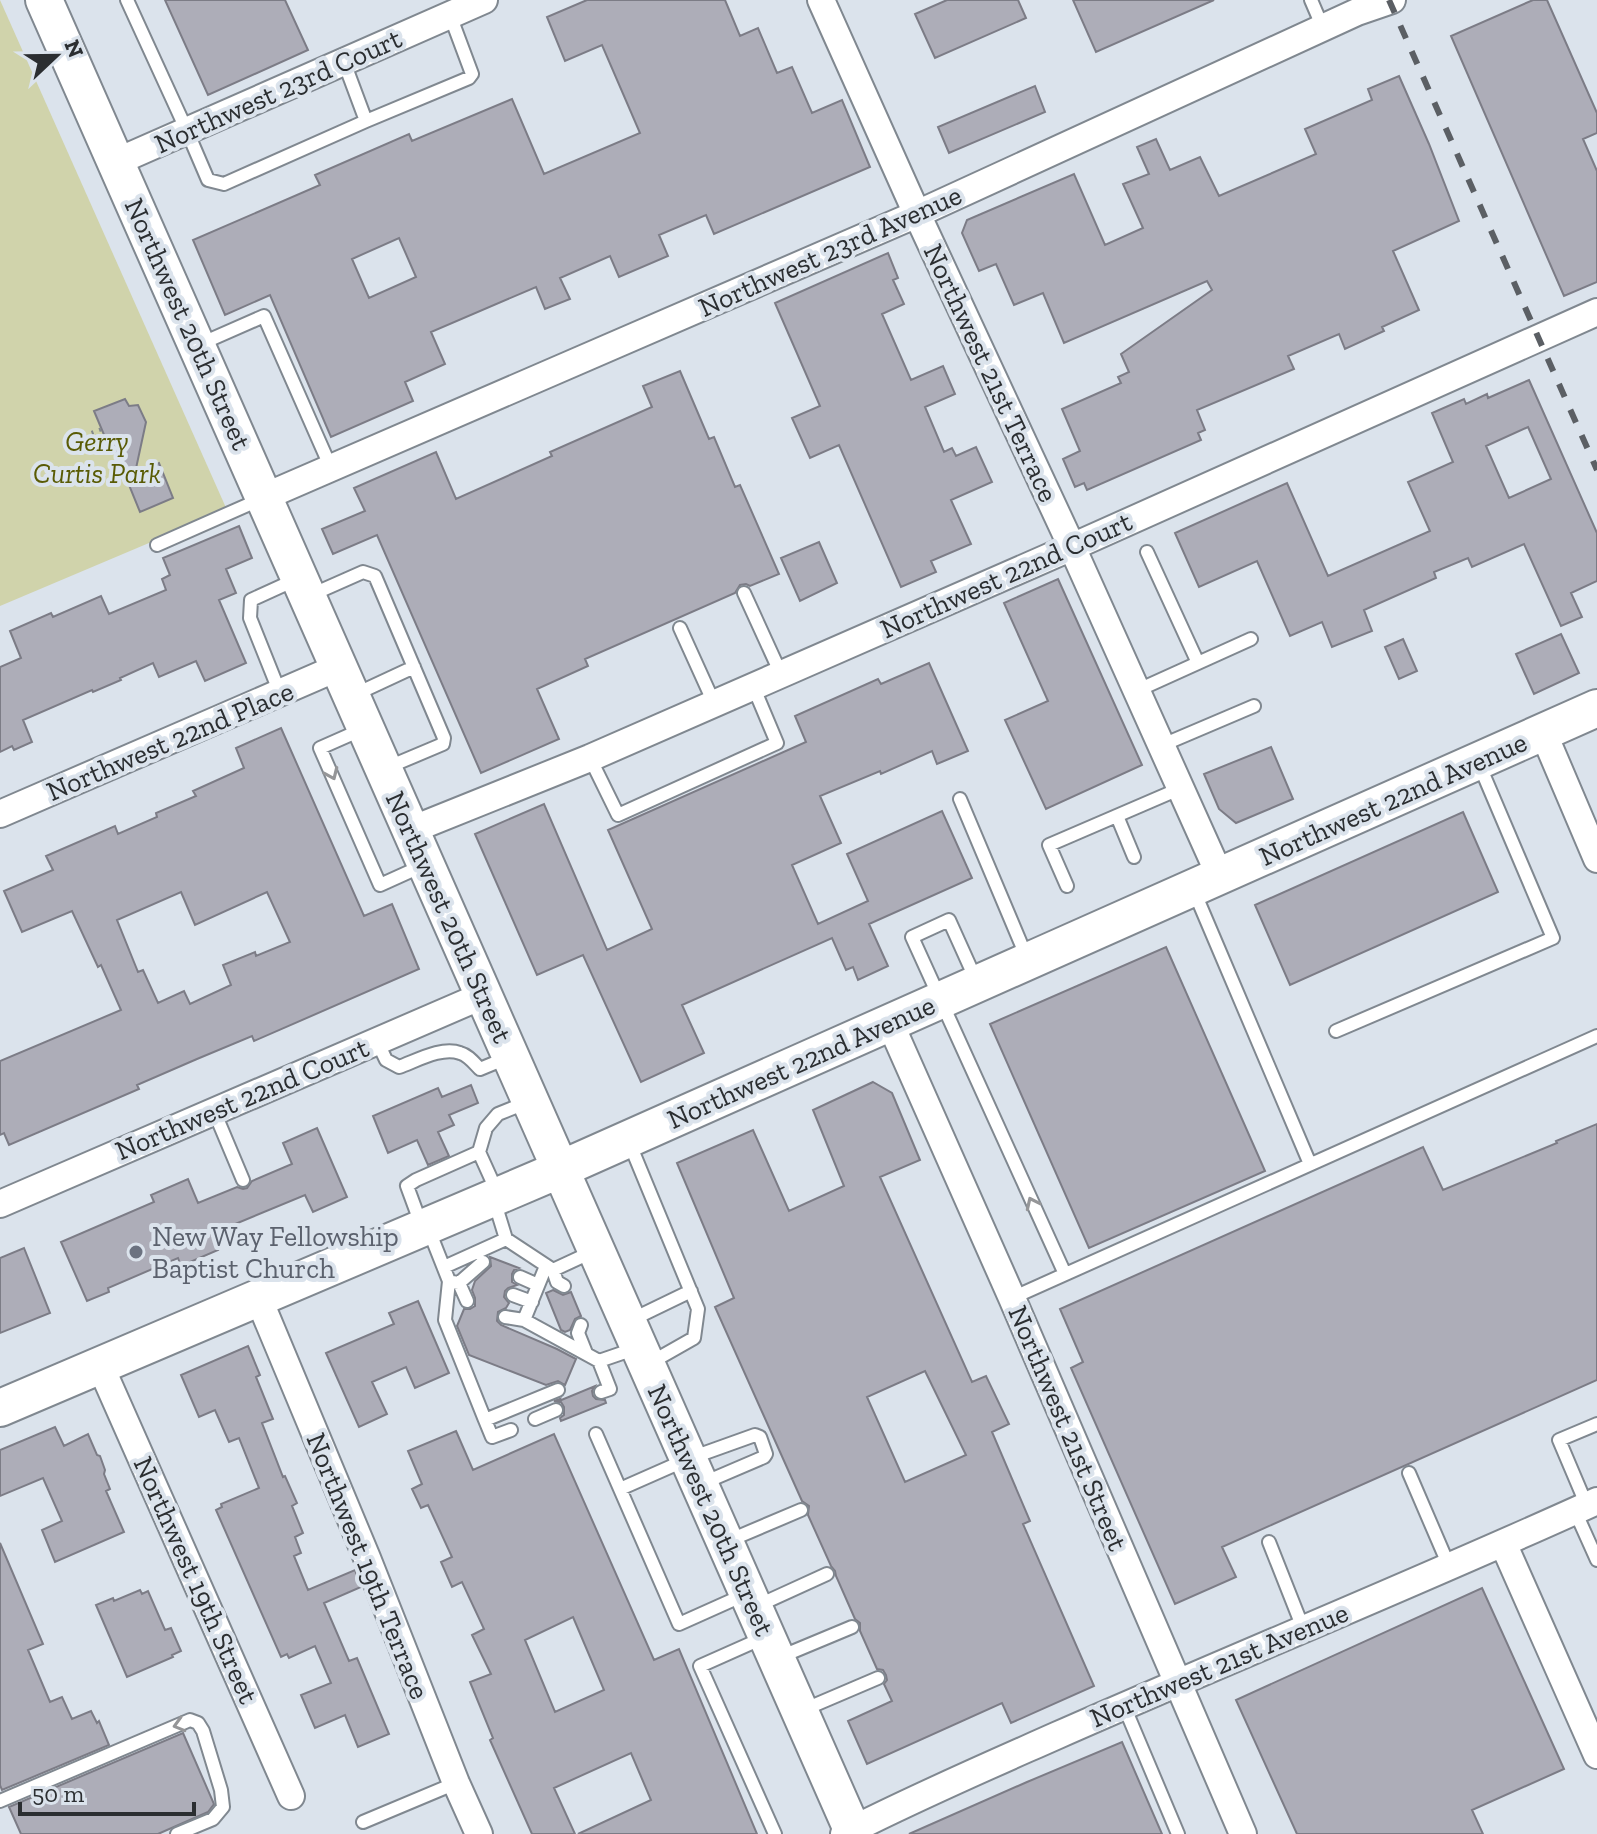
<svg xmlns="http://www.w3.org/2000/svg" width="1597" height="1834" font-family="'Zilla Slab',serif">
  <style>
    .green { fill: #d0d3ab }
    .building { fill: #adadb8; stroke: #7c7c86; stroke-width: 2; fill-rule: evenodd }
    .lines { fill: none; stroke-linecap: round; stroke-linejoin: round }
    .lane-casing { stroke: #808890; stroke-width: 16 }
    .street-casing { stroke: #808890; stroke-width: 30 }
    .secondary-casing { stroke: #808890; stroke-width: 40 }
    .path { stroke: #83888e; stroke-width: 4; stroke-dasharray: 2 6; stroke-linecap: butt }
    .lane { stroke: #fff; stroke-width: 12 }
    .street { stroke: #fff; stroke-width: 26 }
    .secondary { stroke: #fff; stroke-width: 36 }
    .rail { stroke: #5b5f64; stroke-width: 6; stroke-dasharray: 14 14; stroke-linecap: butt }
    .oneway { stroke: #959698 }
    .worship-dot { fill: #6b7280; stroke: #dbe3ec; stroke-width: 3 }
    .labels { text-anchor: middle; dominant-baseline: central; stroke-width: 8; stroke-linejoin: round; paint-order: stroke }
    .street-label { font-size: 28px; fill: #2b2e31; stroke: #dbe3ec }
    .park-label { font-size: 28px; font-style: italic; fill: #595b05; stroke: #dbe3ec }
    .worship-label { font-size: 28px; fill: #5b616d; stroke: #dbe3ec; text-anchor: start }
  </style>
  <rect width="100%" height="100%" fill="#dbe3ec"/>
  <!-- green -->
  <path class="green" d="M0,0L227,510L0,606Z"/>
  <!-- building -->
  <path class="building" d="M165,0H285L308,50L208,95Z
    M587,0H725L740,36L758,28L777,73L792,67L812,113L842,100L870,167L714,234L706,215L659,235L668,256L619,277L610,256L560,278L570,299L545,309L536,287L431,332L445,364L405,382L413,401L331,437L270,295L225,315L193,240L320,185L315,175L409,134L412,141L512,99L544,174L640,133L602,45L565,61L547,17ZM399,238L416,277L369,298L352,259Z
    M947,0H1018L1026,18L935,58L915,14Z
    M1073,0H1214L1096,52Z
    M1533,0H1547L1597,113V133L1583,139L1597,171V282L1564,296L1451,36Z
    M1399,76L1429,144L1459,221L1393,251L1419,310L1382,327L1384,331L1345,349L1339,334L1288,356L1294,369L1197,410L1205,430L1198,433L1201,440L1087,490L1084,483L1075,487L1063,459L1080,451L1062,409L1121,383L1118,377L1129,372L1121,354L1212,290L1207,281L1064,343L1043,293L1014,305L996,264L979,271L962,233L967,220L1074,174L1105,245L1143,228L1123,184L1149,174L1137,147L1156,139L1170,170L1200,157L1219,196L1316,154L1305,129L1372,100L1368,89Z
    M1035,86L1045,112L949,153L938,127Z
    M888,253L898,278L893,280L904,304L882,314L911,380L943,366L955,394L925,407L944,452L952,448L956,456L976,447L992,482L951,500L971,544L931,561L936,572L901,587L839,445L810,458L792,418L820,406L775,303Z
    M680,371L709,439L714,437L735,487L740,485L779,574L750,586L746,584L740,585L735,593L585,659L588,666L537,689L559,739L481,773L377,535L333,554L322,529L365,511L354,488L436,452L456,499L552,456L550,452L652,407L643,386Z
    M1529,380L1597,533V581L1571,593L1582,617L1561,626L1524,544L1472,567L1468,558L1434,572L1436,578L1364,610L1372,631L1332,647L1322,622L1290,636L1257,561L1199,587L1175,533L1287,483L1328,576L1430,531L1408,482L1453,462L1432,413L1464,399L1466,404L1487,394L1488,398ZM1528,427L1551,479L1509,498L1486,446Z
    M125,399L129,406L138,405L146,422L135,473L159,463L173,498L140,512L114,448L110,449L94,411Z
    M239,526L252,558L226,569L236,593L219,600L246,663L205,681L196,661L159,677L153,663L120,678L121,680L93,692L92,690L23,720L32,742L14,750L12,746L0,752V667L21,658L10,631L51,613L53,617L101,596L109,614L166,590L162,579L170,575L163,558Z
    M819,542L837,583L800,601L781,558Z
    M1058,579L1142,765L1046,809L1005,720L1048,701L1004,603Z
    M1561,634L1579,673L1534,694L1516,654Z
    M1403,639L1417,671L1399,679L1385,647Z
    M929,663L968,751L937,764L932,751L881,774L880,771L820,796L841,843L792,865L818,924L868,901L847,854L942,811L972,878L869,924L888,966L858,980L853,967L846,970L832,938L682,1005L704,1053L641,1082L583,955L537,975L475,834L544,804L607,950L652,929L608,830L806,742L795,716L878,679L881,684Z
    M281,728L364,916L392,904L419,969L254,1041L252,1036L197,1059L137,1085L139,1089L9,1145L4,1133L0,1135V1061L121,1010L101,965L98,967L72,911L22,932L4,891L53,870L46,856L115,826L118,834L157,817L156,813L196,796L193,791L244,768L236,748ZM181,892L195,925L267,892L290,942L256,956L255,952L223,965L231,985L190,1004L184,991L158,1003L143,970L138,972L117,920Z
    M1271,747L1293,799L1236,823L1219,809L1204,774Z
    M1463,812L1498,892L1290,985L1255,905Z
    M1166,947L1265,1171L1089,1248L990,1024Z
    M873,1082L892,1093L920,1160L880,1177L972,1382L986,1376L1009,1424L992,1432L1030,1521L1023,1524L1094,1686L1011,1723L1002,1703L867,1764L848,1721L892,1701L884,1684L887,1680L886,1675L883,1670L877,1669L860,1631V1623L855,1619L836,1576L835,1571L831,1566L808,1515L809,1506L802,1501L715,1307L734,1298L677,1163L753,1130L789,1211L844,1186L813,1110ZM925,1371L966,1455L905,1482L867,1397Z
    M471,1085L478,1103L449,1115L454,1125L438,1132L449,1156L428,1165L417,1140L388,1153L373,1116L438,1088L442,1097Z
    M1597,1124V1380L1222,1547L1236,1577L1175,1604L1071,1368L1083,1362L1060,1309L1423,1147L1443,1190L1557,1143L1556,1141Z
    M317,1128L347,1197L313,1212L305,1195L211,1234L218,1250L181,1266L178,1258L108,1288L109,1292L87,1301L61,1242L154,1202L151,1195L188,1179L198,1203L237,1187L243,1189L247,1188L252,1181L292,1164L283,1143Z
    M24,1248L50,1313L0,1333V1258Z
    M490,1257L519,1268L514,1270L512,1274V1282L517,1285L508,1288L505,1291L504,1297L509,1303L506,1308L498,1312L497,1321L501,1325L557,1349L576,1359L565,1385L558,1381L546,1385L469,1355L457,1326L464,1309H470L475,1306V1298L472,1290L475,1281L491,1266Z
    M553,1290L563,1295L571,1292L581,1316L575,1319L570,1330L565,1332L561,1330L546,1293Z
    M418,1301L449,1373L415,1388L406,1367L372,1382L387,1414L359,1427L326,1353L394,1324L389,1313Z
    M248,1346L260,1375L256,1377L273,1419L262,1423L283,1477L285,1476L297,1503L292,1506L303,1533L295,1537L301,1553L294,1556L308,1590L355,1570L361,1587L324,1603L349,1661L357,1658L389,1734L358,1747L345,1715L315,1728L301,1695L331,1683L315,1646L289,1658L287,1654L281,1657L216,1510L222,1507L221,1504L259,1488L239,1438L229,1442L215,1410L199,1417L181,1375Z
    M595,1386L592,1391L593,1396L596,1399L605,1400L606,1403L561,1421L560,1418L564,1415V1407L561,1402L554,1401L560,1399L559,1401Z
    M55,1427L64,1446L88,1434L97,1455L100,1456L105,1470L104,1474L110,1489L106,1491L124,1532L55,1562L42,1530L62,1521L43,1478L0,1496V1450Z
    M456,1431L473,1470L554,1434L654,1660L679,1649L757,1834H578L651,1800L631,1753L554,1788L575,1834H532L490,1740L493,1738L470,1682L491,1674L472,1635L484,1629L462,1582L452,1587L441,1562L452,1557L428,1505L421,1508L412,1489L422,1484L408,1451ZM573,1617L604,1690L555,1712L525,1640Z
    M0,1543L43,1644L28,1650L50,1702L62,1697L72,1719L91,1711L97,1723L99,1721L109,1745L2,1790L0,1785Z
    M1482,1588L1564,1769L1472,1810L1483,1834H1297L1236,1700Z
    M140,1590L142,1594L148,1591L165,1630L171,1628L181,1651L172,1655L173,1657L127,1677L96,1605L113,1598L114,1601Z
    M183,1733L214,1804L208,1812L158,1834H21L9,1807Z
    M1122,1742L1162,1834H909L1027,1782Z"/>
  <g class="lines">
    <defs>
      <path id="lane" d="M127,0L187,131L208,180L224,184L366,121L469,78L472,74L450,15
        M1311,0L1323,28
        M344,62L366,121
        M198,345L264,316L331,468
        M157,545L261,499
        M1147,552L1198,663
        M744,593L781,674
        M311,595L363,572L375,576L444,738L443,744L386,768
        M680,628L714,703
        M1136,691L1251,639
        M280,693L250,618L251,600L297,579
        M356,694L414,667
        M363,729L320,748L380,885L422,866
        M1160,746L1254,706
        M590,758L618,815L777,743L753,686
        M960,799L1027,958
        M1117,816L1134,857
        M1067,886L1049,845L1179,789
        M1194,891L1310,1164
        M976,980L949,920L912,937L1065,1274
        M1336,1031L1553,938L1479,764
        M377,1041L386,1060L399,1067C416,1061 442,1046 460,1053C468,1055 474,1063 480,1069L509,1057
        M214,1111L243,1180
        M629,1142L698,1309L694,1338L650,1363
        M498,1194L479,1152L486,1128L498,1114L528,1102
        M494,1200L506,1239L553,1270L594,1251
        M421,1224L407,1186L416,1180L479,1152
        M428,1228L449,1281L445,1320L485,1420L558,1390
        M546,1266L524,1320L599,1361L634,1349
        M444,1267L506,1239
        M553,1270L557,1282L564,1286
        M520,1277L538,1285
        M452,1282L459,1283L467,1301
        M459,1283L483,1262
        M513,1295L532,1302
        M1012,1298L1597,1036
        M505,1317L524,1320
        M629,1321L691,1291
        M581,1325L578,1333L586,1353
        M599,1361L610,1389L601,1392
        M535,1419L556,1410
        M485,1420L492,1437L511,1430
        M596,1434L679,1624L746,1594
        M1409,1473L1449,1566
        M620,1489L688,1459L755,1435L760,1437L766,1454L764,1457L701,1484
        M1587,1506L1559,1440L1597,1424
        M1575,1511L1597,1560
        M728,1541L801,1510
        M1269,1542L1303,1628
        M757,1606L827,1574
        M763,1638L700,1666L775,1834
        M780,1657L852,1627
        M1124,1706L1178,1834
        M803,1710L878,1678
        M0,1801L190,1720L198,1723L203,1731L221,1790L223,1807L213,1819L177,1834
        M363,1822L456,1783"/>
      <path id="street" d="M821,0L917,214L1072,547L1220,876
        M116,162L484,0
        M264,497L917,214L1357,12L1392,0
        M1543,732L1597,859
        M0,814L339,667
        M411,830L590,758L1072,547L1597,312
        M890,1023L1012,1298L1243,1834
        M0,1204L484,995
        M258,1297L367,1558L456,1783L479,1834
        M100,1365L291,1796
        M1503,1543L1597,1755
        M844,1834C914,1798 986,1767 1058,1735C1237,1656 1419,1582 1597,1501"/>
      <path id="secondary" d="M44,0L854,1834
        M0,1408L561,1169L1597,708"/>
    </defs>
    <!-- lane casing -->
    <use href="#lane" class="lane-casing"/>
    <!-- street casing -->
    <use href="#street" class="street-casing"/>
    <!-- secondary casing -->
    <use href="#secondary" class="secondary-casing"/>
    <!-- path -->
    <path class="path" d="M69,441L102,429"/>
    <!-- lane -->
    <use href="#lane" class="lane"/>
    <!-- street -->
    <use href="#street" class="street"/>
    <!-- secondary -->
    <use href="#secondary" class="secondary"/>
    <!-- rail -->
    <path class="rail" d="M1389,0L1597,470"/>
  </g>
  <!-- one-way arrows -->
  <defs><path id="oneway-chevron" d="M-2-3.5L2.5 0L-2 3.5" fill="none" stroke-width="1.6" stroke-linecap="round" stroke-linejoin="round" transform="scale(2)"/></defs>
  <g class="oneway">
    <use href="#oneway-chevron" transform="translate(332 774) rotate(66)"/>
    <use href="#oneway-chevron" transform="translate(1032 1203) rotate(-115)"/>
    <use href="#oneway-chevron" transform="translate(179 1725) rotate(164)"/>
  </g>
  <!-- markers -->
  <circle class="worship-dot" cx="136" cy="1252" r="8"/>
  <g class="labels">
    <!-- street labels -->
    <g class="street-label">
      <text transform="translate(278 91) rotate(-24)">Northwest 23rd Court</text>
      <text transform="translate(830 251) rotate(-24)">Northwest 23rd Avenue</text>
      <text transform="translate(188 324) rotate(66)">Northwest 20th Street</text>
      <text transform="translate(991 373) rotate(65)">Northwest 21st Terrace</text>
      <text transform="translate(1006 575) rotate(-24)">Northwest 22nd Court</text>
      <text transform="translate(170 741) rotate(-23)">Northwest 22nd Place</text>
      <text transform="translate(1393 799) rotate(-24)">Northwest 22nd Avenue</text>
      <text transform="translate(449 917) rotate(66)">Northwest 20th Street</text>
      <text transform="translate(801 1062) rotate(-24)">Northwest 22nd Avenue</text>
      <text transform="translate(242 1099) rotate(-23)">Northwest 22nd Court</text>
      <text transform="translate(1068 1428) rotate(67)">Northwest 21st Street</text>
      <text transform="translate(711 1510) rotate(66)">Northwest 20th Street</text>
      <text transform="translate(368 1566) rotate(68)">Northwest 19th Terrace</text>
      <text transform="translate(196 1580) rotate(66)">Northwest 19th Street</text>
      <text transform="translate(1219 1665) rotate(-23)">Northwest 21st Avenue</text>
    </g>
    <!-- park labels -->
    <g class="park-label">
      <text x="97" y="441">Gerry<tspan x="97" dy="32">Curtis Park</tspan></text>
    </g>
    <!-- worship labels -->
    <g class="worship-label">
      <text x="152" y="1236">New Way Fellowship<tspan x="152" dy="32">Baptist Church</tspan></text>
    </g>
  </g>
  <!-- north arrow -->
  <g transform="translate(56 56) rotate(68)" stroke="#dbe3ec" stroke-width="6" paint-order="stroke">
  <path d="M0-6L14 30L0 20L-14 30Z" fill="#2b2e31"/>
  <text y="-12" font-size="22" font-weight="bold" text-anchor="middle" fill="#2b2e31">N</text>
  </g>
  <!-- scale -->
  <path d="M20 1802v12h174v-12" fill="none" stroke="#2b2e31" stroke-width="4"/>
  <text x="32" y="1802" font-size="24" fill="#2b2e31" stroke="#dbe3ec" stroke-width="6" paint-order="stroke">50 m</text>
</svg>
